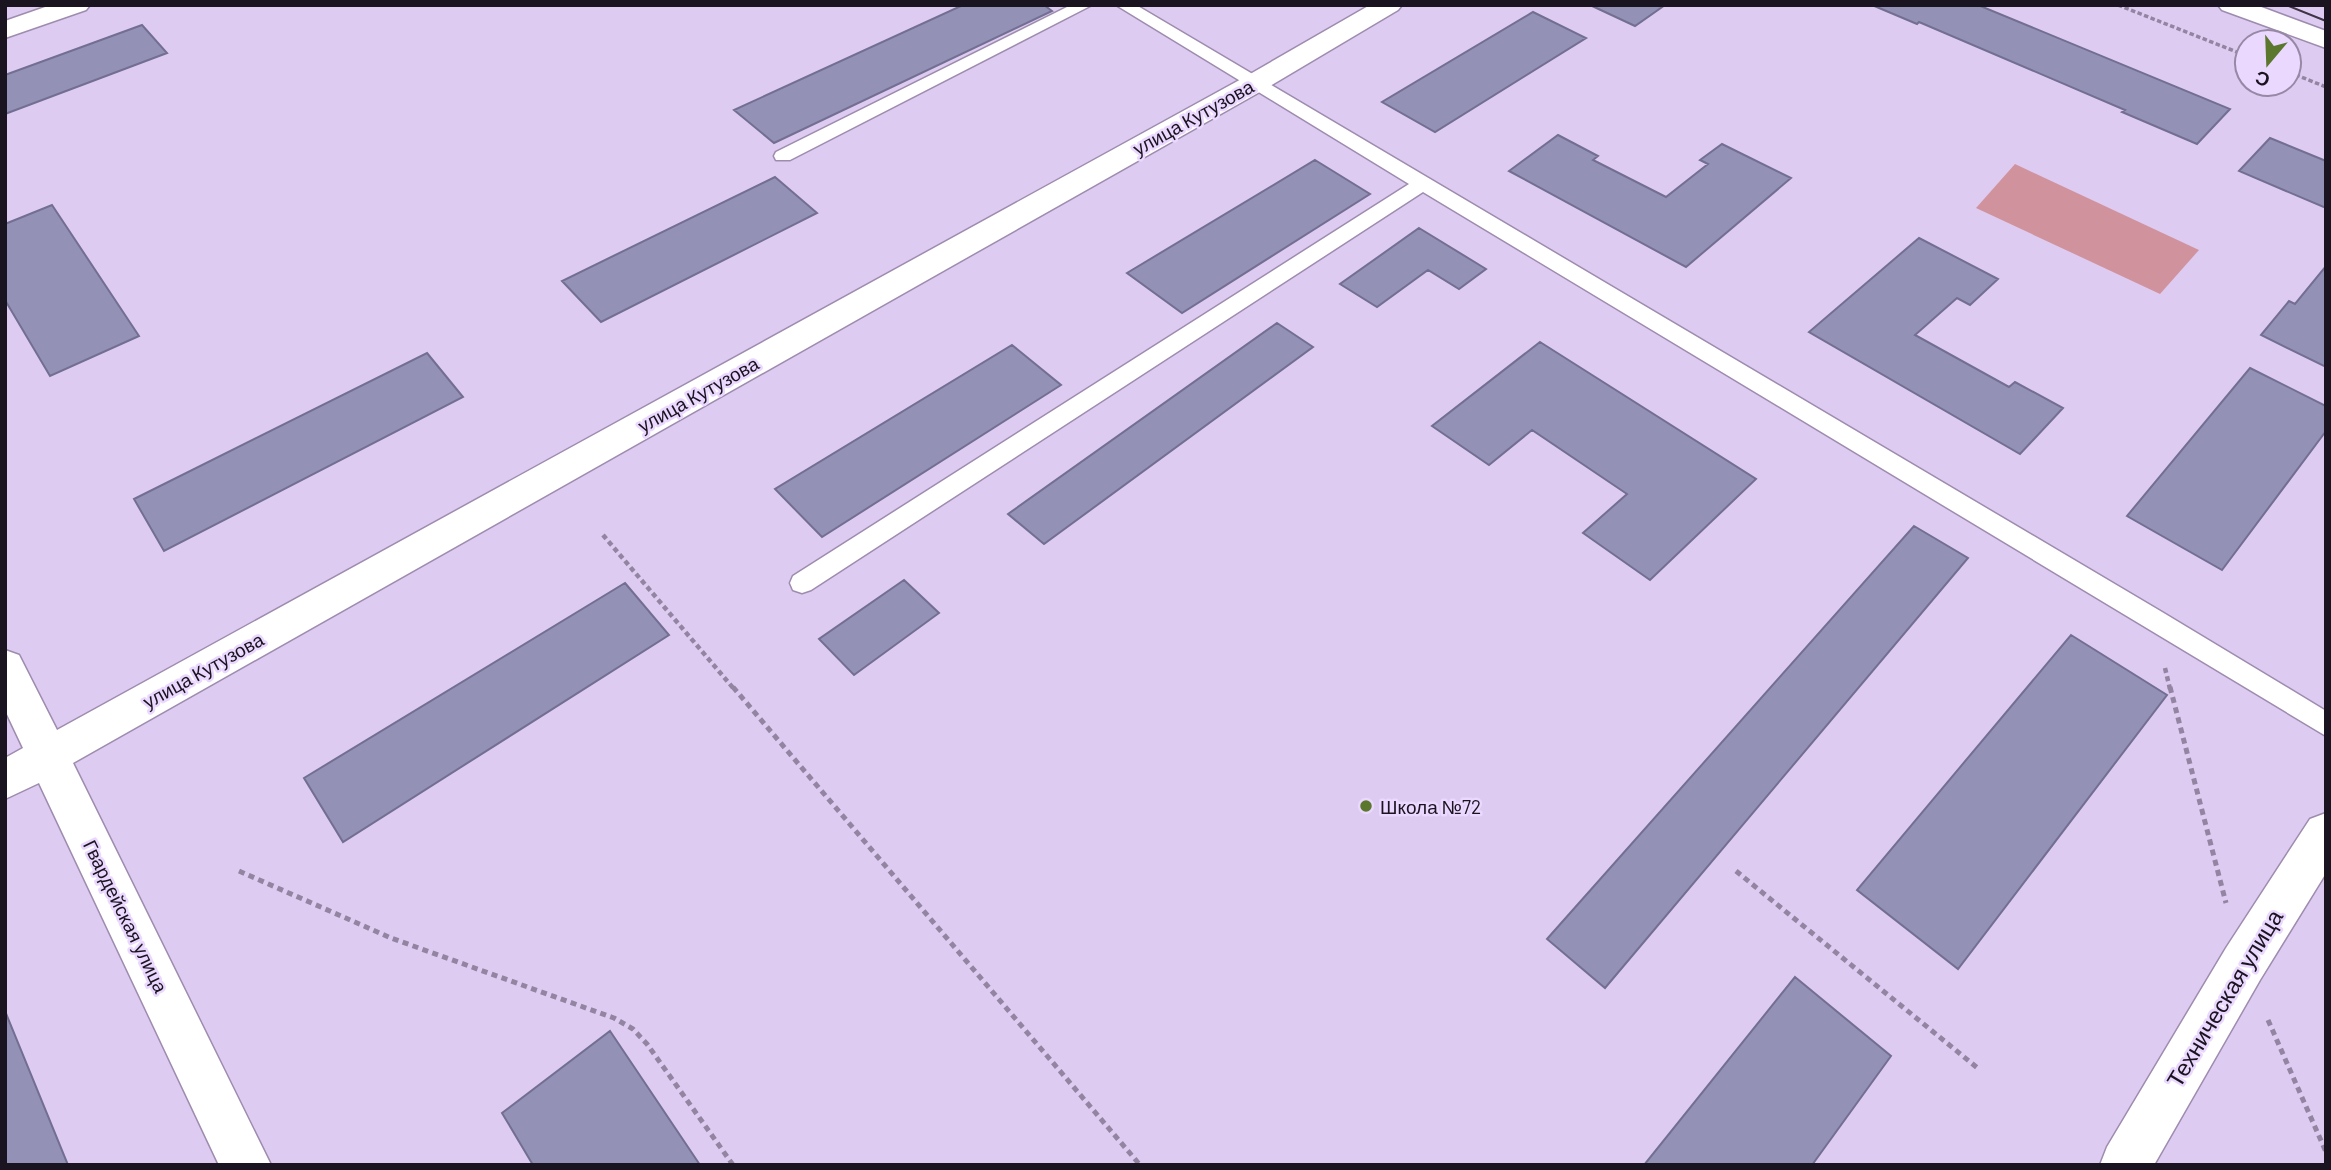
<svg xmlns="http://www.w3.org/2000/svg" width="2331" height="1170" font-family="Barlow,sans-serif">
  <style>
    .green { fill: #d0939d }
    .building { fill: #9491b7; stroke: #726f93; stroke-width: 2 }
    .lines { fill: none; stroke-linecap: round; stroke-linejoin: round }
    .lane-casing { stroke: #9e8caf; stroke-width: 3 }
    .street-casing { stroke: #9e8caf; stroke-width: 3 }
    .secondary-casing { stroke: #9e8caf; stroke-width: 3 }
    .path-far2 { stroke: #9385a1; stroke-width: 3.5; stroke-dasharray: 4.5 2.5; stroke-linecap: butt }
    .path-far1 { stroke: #9385a1; stroke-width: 4.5; stroke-dasharray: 5 3.5; stroke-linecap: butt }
    .path { stroke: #9385a1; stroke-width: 5; stroke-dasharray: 6 4.5; stroke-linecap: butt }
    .lane { fill: #fff; fill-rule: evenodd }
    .street { fill: #fff; fill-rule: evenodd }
    .secondary { fill: #fff; fill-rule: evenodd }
    .tram { stroke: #3d3445; stroke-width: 2 }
    .poi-dot { fill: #5a772d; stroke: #ebd8fe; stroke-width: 2.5 }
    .labels { text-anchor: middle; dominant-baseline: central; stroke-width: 5; stroke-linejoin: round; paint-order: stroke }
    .street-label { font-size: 19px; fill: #1a1320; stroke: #ebd8fe }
    .poi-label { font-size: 19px; fill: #1a1320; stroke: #ebd8fe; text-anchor: start }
    .near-street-label { font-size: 23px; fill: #1a1320; stroke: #ebd8fe }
  </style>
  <rect width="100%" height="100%" fill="#decbf1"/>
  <!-- green -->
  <path class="green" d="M2015,164L2199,250L2160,294L1976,208Z"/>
  <!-- building -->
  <path class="building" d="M963,5H1044L1052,11L774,143L734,110Z
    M1590,5H1665L1635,26Z
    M1872,5H1978L2230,109L2197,144L2122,112L2125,110L1919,22L1917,24Z
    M1533,12L1586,38L1435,132L1382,102Z
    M142,25L167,53L5,114V75Z
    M1558,135L1598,156L1593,160L1666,197L1708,164L1700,160L1722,144L1791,178L1686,267L1509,171Z
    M2270,138L2326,161V208L2239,171Z
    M1315,160L1370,194L1182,313L1127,273Z
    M775,177L817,213L601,322L562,281Z
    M52,205L139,336L50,376L5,300V224Z
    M1419,228L1486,269L1459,289L1428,270L1377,307L1340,284Z
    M1919,238L1998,279L1970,305L1957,298L1915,335L2009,387L2015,382L2063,408L2020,454L1809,332Z
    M2326,266V367L2261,335L2289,301L2295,304Z
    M1277,323L1313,347L1044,544L1008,514Z
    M1540,342L1756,479L1650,580L1583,533L1627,494L1532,430L1489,465L1432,426Z
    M1012,345L1061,385L822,537L775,489Z
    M427,353L463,397L164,551L134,499Z
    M2250,368L2326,406V431L2222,570L2127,516Z
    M1914,526L1968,558L1605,988L1547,939Z
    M904,580L939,613L854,675L819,639Z
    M625,583L669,635L343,842L304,778Z
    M2071,635L2167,695L1958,969L1857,890Z
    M1795,977L1891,1056L1812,1165H1644Z
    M5,1011L68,1165H5Z
    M610,1031L700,1165H533L502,1113Z"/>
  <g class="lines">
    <defs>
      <path id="lane" d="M1071,5H1092L790,160H776L774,156L776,152Z
        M1116,5H1136L2162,612L2326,711V736L1423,192L811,590L802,593L793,590L790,583L793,576L1409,184Z"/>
      <path id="street" d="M51,5H90L86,10L5,38V21Z
        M1370,5H1402L1398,10L1265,89L73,763L271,1165H219L39,783L5,799V758L23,748L5,710V650L19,655L57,730L1245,77Z
        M2326,813V873L2260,980L2154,1165H2100L2107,1147L2226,948L2310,819Z"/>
      <path id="secondary" d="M2218,5H2256L2326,31V48L2222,10Z"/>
    </defs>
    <!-- lane casing -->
    <use href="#lane" class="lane-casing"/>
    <!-- street casing -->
    <use href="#street" class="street-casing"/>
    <!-- secondary casing -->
    <use href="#secondary" class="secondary-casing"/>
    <!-- path-far2 -->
    <path class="path-far2" d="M2118,5L2247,56
      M2289,72L2326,87"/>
    <!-- path-far1 -->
    <path class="path-far1" d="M603,535L734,689
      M2165,668L2170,689"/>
    <!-- path -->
    <path class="path" d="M733,687L1140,1165
      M2170,687L2226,903
      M239,871L391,938L614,1018L633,1029L647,1044L733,1165
      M1736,871L1980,1070
      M2268,1020L2326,1152"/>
    <!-- lane -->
    <use href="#lane" class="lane"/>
    <!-- street -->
    <use href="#street" class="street"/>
    <!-- secondary -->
    <use href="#secondary" class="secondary"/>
    <!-- tram -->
    <path class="tram" d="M2286,5L2326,21"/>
  </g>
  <!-- markers -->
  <circle class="poi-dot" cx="1366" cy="806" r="7"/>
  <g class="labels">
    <!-- street labels -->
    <g class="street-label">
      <text transform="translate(1193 117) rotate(-29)">улица Кутузова</text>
      <text transform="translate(698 394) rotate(-29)">улица Кутузова</text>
      <text transform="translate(203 670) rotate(-29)">улица Кутузова</text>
      <text transform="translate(126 916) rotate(64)">Гвардейская улица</text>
    </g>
    <!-- poi labels -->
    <g class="poi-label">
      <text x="1380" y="806">Школа №72</text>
    </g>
    <!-- near-street labels -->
    <g class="near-street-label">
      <text transform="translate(2224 998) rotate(-59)">Техническая улица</text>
    </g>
  </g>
  <!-- border -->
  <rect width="2331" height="1170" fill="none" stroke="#1a1320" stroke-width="14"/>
  <!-- north arrow -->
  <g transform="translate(2268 63) rotate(199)"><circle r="33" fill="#ebd8fe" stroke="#9789a5" stroke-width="2"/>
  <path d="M0-5L12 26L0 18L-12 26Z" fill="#5a772d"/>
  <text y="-10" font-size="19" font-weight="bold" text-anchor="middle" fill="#1a1320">С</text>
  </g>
</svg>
